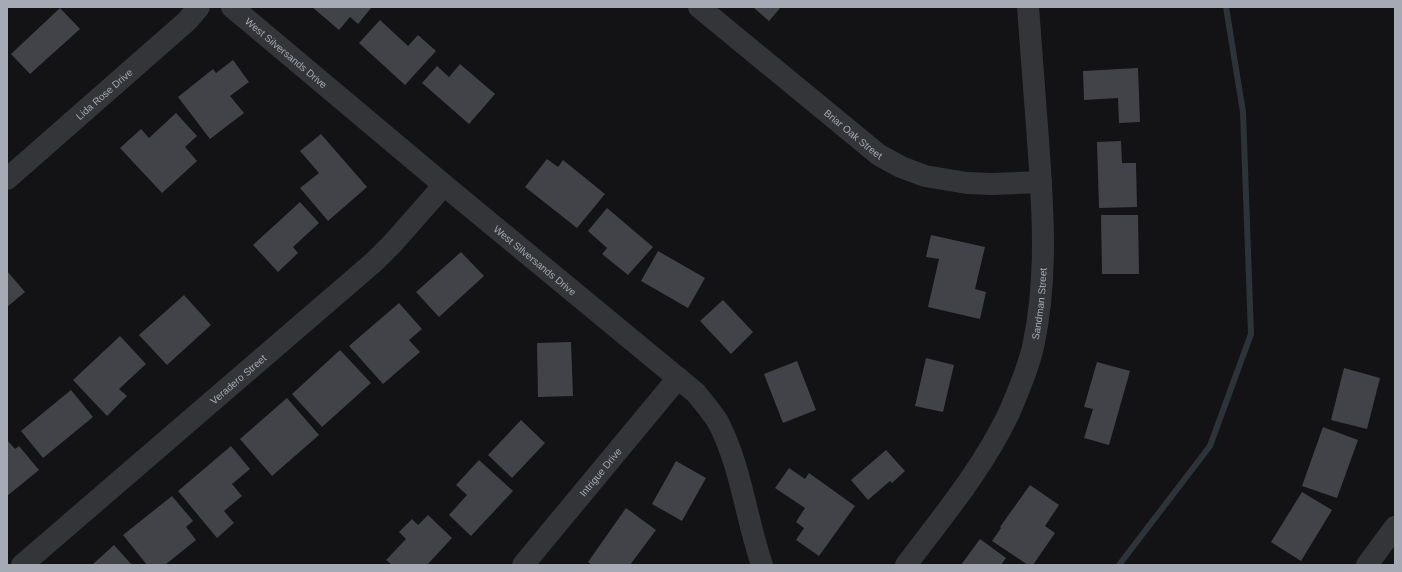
<svg xmlns="http://www.w3.org/2000/svg" width="1402" height="572" font-family="Helvetica,sans-serif">
  <style>
    .lines { fill: none; stroke-linecap: round; stroke-linejoin: round }
    .stream { stroke: #2c343a; stroke-width: 6 }
    .building { fill: #424348 }
    .minor { stroke: #343539; stroke-width: 22 }
    .labels { text-anchor: middle; dominant-baseline: central; stroke-width: 3; stroke-linejoin: round; paint-order: stroke }
    .street-label { font-size: 10px; fill: #a5aab5; stroke: #0e0e10 }
  </style>
  <rect width="100%" height="100%" fill="#131315"/>
  <g class="lines">
    <!-- stream -->
    <path class="stream" d="M1119,565L1210,446L1251,334L1243,112L1226,7"/>
  </g>
  <!-- building -->
  <path class="building" d="M312,7H369L371,8L358,24L350,17L339,30Z
    M753,7H781L769,21Z
    M60,8L80,29L30,74L11,54Z
    M380,20L408,46L418,35L436,51L405,85L359,43Z
    M233,60L249,82L230,96L244,113L210,139L178,97L213,69L216,73Z
    M460,64L495,94L469,124L422,83L437,66L449,77Z
    M1138,68L1140,122L1119,123L1118,98L1084,100L1083,71Z
    M176,113L197,136L185,147L197,161L162,193L120,148L141,129L149,138Z
    M321,134L367,187L328,221L300,188L319,173L300,151Z
    M1121,141L1122,163H1136L1137,207L1099,208L1097,142Z
    M547,159L558,167L563,160L605,194L577,228L525,187Z
    M300,202L319,223L293,247L298,253L278,272L253,245Z
    M607,208L653,247L628,275L602,254L607,248L588,231Z
    M1101,215H1138L1139,274H1102Z
    M931,235L985,247L975,289L986,292L980,319L928,307L939,259L926,257Z
    M658,251L705,278L688,308L641,281Z
    M461,252L484,276L439,317L416,292Z
    M7,271L25,292L7,307Z
    M184,295L211,325L167,365L139,335Z
    M723,300L753,332L731,354L700,321Z
    M399,303L422,329L409,340L420,352L383,384L349,346Z
    M120,336L146,364L119,389L127,396L107,416L73,380Z
    M571,342L573,396L538,397L537,343Z
    M340,350L371,383L322,427L292,394Z
    M926,358L954,365L943,412L915,406Z
    M797,361L816,410L783,423L764,374Z
    M1097,362L1130,371L1109,445L1084,438L1093,409L1084,407Z
    M1344,368L1380,378L1367,429L1331,420Z
    M71,390L93,417L43,458L21,431Z
    M287,398L319,435L272,476L240,439Z
    M521,420L545,443L512,478L488,455Z
    M1323,427L1358,440L1337,498L1302,486Z
    M7,440L15,449L19,446L39,470L7,496Z
    M231,446L250,469L232,484L242,496L224,511L234,523L217,538L178,491Z
    M886,450L905,471L892,483L890,481L868,500L851,480Z
    M479,460L513,491L471,536L449,515L467,495L456,485Z
    M676,461L706,478L682,521L652,504Z
    M789,468L805,479L809,473L855,506L819,556L796,540L804,528L796,522L805,508L775,488Z
    M1030,485L1059,505L1045,526L1055,533L1033,565H1028L992,541L1001,528L1000,527Z
    M1302,492L1332,510L1301,561L1271,542Z
    M172,496L193,521L186,527L196,540L165,565H147L123,535Z
    M626,508L656,530L630,565H592L588,562Z
    M428,515L452,538L427,565H392L386,560L406,539L399,532L412,519L418,525Z
    M980,539L1006,558L1001,565H961Z
    M114,545L132,565H92Z"/>
  <g class="lines">
    <!-- minor -->
    <g class="minor">
      <path id="s1" d="M232,7L444,185L696,393C703,402 712,412 718,422C741,466 746,518 762,565"/>
      <path id="s2" d="M699,7L879,155L901,167L925,176L967,183L992,184L1041,182"/>
      <path id="s3" d="M7,179L187,21L199,7"/>
      <path id="s4" d="M22,565L374,262L393,243L444,185"/>
      <path id="s5" d="M523,565L678,378"/>
      <path id="s6" d="M906,565C943,516 983,468 1009,413C1018,392 1028,369 1033,347C1048,279 1043,208 1038,140C1035,95 1031,51 1028,7"/>
      <path d="M1367,565L1395,527"/>
    </g>
  </g>
  <g class="labels">
    <!-- street labels -->
    <g class="street-label">
      <text stroke="none"><textPath href="#s1" startOffset="71">West Silversands Drive</textPath></text>
      <text stroke="none"><textPath href="#s3" startOffset="129">Lida Rose Drive</textPath></text>
      <text stroke="none"><textPath href="#s2" startOffset="200">Briar Oak Street</textPath></text>
      <text stroke="none"><textPath href="#s1" startOffset="395">West Silversands Drive</textPath></text>
      <text stroke="none"><textPath href="#s6" startOffset="298">Sandman Street</textPath></text>
      <text stroke="none"><textPath href="#s4" startOffset="285">Veradero Street</textPath></text>
      <text stroke="none"><textPath href="#s5" startOffset="121">Intrigue Drive</textPath></text>
    </g>
  </g>
  <!-- border -->
  <rect width="1402" height="572" fill="none" stroke="#a5aab5" stroke-width="16"/>
</svg>
